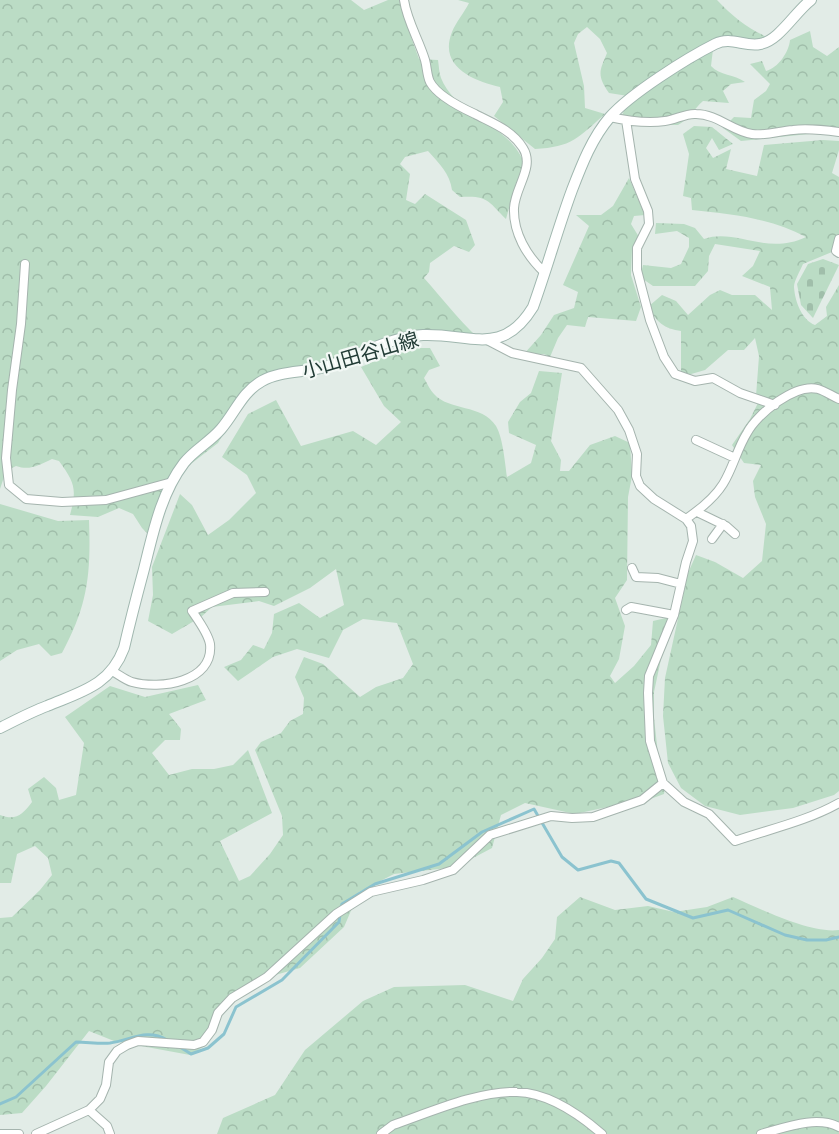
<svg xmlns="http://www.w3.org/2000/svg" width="839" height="1134" font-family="Lato,'Noto Sans JP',sans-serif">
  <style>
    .forest { fill: url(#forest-crowns) }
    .cemetery { fill: url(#cemetery-stones) }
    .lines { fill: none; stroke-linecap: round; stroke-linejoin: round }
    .stream { stroke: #8bc3cf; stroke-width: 3 }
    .street-casing { stroke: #a5b4ae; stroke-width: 10 }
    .secondary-casing { stroke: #a0b7af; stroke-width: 12 }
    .street { stroke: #fff; stroke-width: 8 }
    .secondary { stroke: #fff; stroke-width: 10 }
    .labels { text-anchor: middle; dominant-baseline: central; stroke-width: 4.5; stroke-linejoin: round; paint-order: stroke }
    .street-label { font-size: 20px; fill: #223c36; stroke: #f2f8f5 }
  </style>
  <defs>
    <pattern id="forest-crowns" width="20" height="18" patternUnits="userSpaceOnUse" patternTransform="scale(1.5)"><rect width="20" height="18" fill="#bbdcc5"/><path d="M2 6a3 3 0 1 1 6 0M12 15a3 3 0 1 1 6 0" fill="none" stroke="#a0beaa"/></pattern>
    <pattern id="cemetery-stones" width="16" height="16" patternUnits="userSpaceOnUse" patternTransform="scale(1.5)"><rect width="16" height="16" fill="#bbdcc5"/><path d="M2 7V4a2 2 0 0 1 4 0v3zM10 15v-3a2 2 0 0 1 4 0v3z" fill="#a0beaa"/></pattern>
  </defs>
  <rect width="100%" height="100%" fill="#e2ece7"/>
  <!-- forest -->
  <path class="forest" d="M0,0H351L364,10L388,0H409L411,37L419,59L438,60C439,66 439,73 441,78C457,118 512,124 525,166L516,183L506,219C488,201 488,195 460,197L452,190C450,174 439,163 428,151L405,157L400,164L410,174L406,200L415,204L425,194L466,220L475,245L469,252L454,246L430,263L429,272L424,278C442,298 458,319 477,337L407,341L255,380L218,443L183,470L148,534L142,528L133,514L119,508L98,517L70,515C77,489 75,483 59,461L52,459C39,465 30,471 16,466L6,471L0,489Z
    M458,0H717C732,16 747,28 767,37L764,40L714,41L711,66C720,76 734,74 745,82L731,84L723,91L729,103L703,101C694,109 688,120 678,125H628L618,123L625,109L628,96L609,93C597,75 599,72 607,53L600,39L587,27L578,34L574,43L584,86L585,108L605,114C578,138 572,147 535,149L494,116L503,102L500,87C474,81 438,67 452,32C456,22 464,13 469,3Z
    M810,31L813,47L827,56L839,47V131L741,141L723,128L734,117L751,118L754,100L766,91L770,84L750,64L762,61L766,71C778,68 789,52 790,40Z
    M694,126L712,127L733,144L719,150L712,138L706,148L713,158L731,149L726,169L757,176L764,145L823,140L839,141V150L832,173L839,177V234L832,252L803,264C800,271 794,281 794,287C795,302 802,320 815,325L827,316L826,307L839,285V791L834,795L793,808L740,815L705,806L681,788L668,763L663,716L665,678L688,573L696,555L715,562L743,578L762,561L766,524L755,497L753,481L761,465L744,463L732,445L750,419L759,401L756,396L759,356L755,338L744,350H728L705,370L681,377V331C665,329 655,322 649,306L662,295L676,301L688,315L710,295L720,290L732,295H755L772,310L770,287L742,276L753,266L760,251L715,244L709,256L708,271L695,286H653L640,277L643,265L671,268L681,264L689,247V238L677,231L655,234L656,223L684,224L695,228L704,239C736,228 766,256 806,237C770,218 732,214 692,210L691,198L683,196L689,154L683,134Z
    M629,178L645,215L634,216L631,224L639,237L632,249L631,275L641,307L636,321L588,317L585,327L567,325L558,338L550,357L544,354L523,355L541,335L554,315L574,308L578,292L563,285L589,226L576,215H601L613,206Z
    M412,348H430L440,366L429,370L424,378C427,383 430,390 434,394C449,411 482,404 496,426C503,438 505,463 507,477L531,463L536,445L509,433L508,422L520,402L531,393L539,371L562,373L551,441L561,460L560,471H569L590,445L615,436L630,443L632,476L628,497L627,580L615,598L625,626L619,659L610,676L615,683L634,666L651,645L653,621L670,617L654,692V718L659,763L665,788L664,794L634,805L612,806L575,814L525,803L501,815L492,848L456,867L394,874L359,892L344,927L300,968L268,977L228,1004L203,1047L190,1055L114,1041L89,1031L46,1086L22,1113L0,1115V918L12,917L40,890L52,875L48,858L35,846L17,854L11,883H0V815C16,821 22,815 32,802L28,789L44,777L56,788L59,800L76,795L84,743L65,717L110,686L145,697L198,685L206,700L169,714L181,729L180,740H165L152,753L169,775L192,769H214L233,765L248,750L272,813L220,841L239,881L250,876L270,854L283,835L282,816L255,750L261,742L281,733L290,721L303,714L304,698L295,677L304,657L323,664L360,697L376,687L403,678L413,664L397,623L363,619L343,630L329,658L297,649L273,657L238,681L224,667L241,660L253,645L264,649L272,633L274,614L299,603L320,618L344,605L336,569L310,588L274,606L259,601L212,607L201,617L172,634L148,621L153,595L152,567L180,494L192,505L208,535L229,520L256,493L247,475L222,457L248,414L276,400L301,446L353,431L376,445L401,422L384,406L361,367L391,354Z
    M0,504L58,521L89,520C91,574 88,605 62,653L51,656L39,644L17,650L0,661Z
    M580,897L615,910L648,906L674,912L707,907L733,897C761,909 810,934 839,930V1134H217L223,1118L275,1095L305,1050L363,1001L394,987L465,985L513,1001L523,979L542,958L555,939L557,917Z"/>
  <!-- cemetery -->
  <path class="cemetery" d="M823,259L839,265L813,318L801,305L797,284L808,264Z"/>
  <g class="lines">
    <!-- stream -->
    <path class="stream" d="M341,907L342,904L375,884L439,864L482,832L534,809L562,857L578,870L611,861L619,863L646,899L693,918L728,910L785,935L807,940H826L839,937
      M180,1047L191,1054L208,1048L224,1034L236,1007L282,980L339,922L340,914
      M0,1104L16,1097L76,1042C87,1042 100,1044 110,1043C131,1040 147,1028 167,1040"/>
    <defs>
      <path id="street" d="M404,0C407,21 419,40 425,60C427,67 427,76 430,82C437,95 462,108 475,114C492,123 512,130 523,148C535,167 515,187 514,208C513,233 527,256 544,272
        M610,117C628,121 646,124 665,121C675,120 686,113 696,114C717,114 732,131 752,134C766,136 779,131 793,130C809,128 824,130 839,132
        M626,120L635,179L648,211L649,224L637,248V270L650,320L664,357L675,374L695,381L713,378L740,393L775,405
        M839,239L836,251L839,253
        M25,264L21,324L12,390L6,458L9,485L26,499L62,502L106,500L172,482
        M487,340L512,353L581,368L618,410L629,430L637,454L636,476L640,486L654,499L686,519L691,526L693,541L686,562L674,615L649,676L648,693L650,741L663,783L684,802L709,814L735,841C770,829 807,821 839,803
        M696,440L735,458
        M697,512L726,526L735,534
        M686,519C699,510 715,497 723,484C733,468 737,449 747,433C757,414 795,383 818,389C825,391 832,396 839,399
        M712,539L723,524
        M632,568L636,577L658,578L681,584
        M626,610L631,607L674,615
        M112,671C118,674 125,680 132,682C160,690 214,682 210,644C208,633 198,620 192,611L233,593L265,592
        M89,1110L107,1126L110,1134
        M0,1134H19
        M36,1134L89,1110L100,1099L106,1085L109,1062L117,1051L127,1045L138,1041L194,1045L203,1042L212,1030L218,1013L232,998L267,977L336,914L371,892L423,880L453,870L490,835L551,816L572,818L593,817L642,800L663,783
        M381,1134L393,1125C428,1113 480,1090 517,1092C549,1093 579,1114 602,1134
        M761,1134C784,1128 816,1115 839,1127"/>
      <path id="secondary" d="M0,728C16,720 31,712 47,706C80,692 110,686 124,648C130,622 137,595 144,569C153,533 161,493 184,463C194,450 210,442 221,429C235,413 242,392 262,381C281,370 307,373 328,366C359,355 390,337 423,335C470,333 502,358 533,307C547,268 558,228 572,190C582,164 592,138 610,117C630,94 687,58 715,44C731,36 744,47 760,44C779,41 795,12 811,0"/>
    </defs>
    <!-- street casing -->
    <use href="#street" class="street-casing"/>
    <!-- secondary casing -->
    <use href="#secondary" class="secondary-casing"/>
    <!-- street -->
    <use href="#street" class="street"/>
    <!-- secondary -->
    <use href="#secondary" class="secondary"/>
  </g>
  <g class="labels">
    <!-- street labels -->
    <g class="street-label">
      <text transform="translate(360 354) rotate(-16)">小山田谷山線</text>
    </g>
  </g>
</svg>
